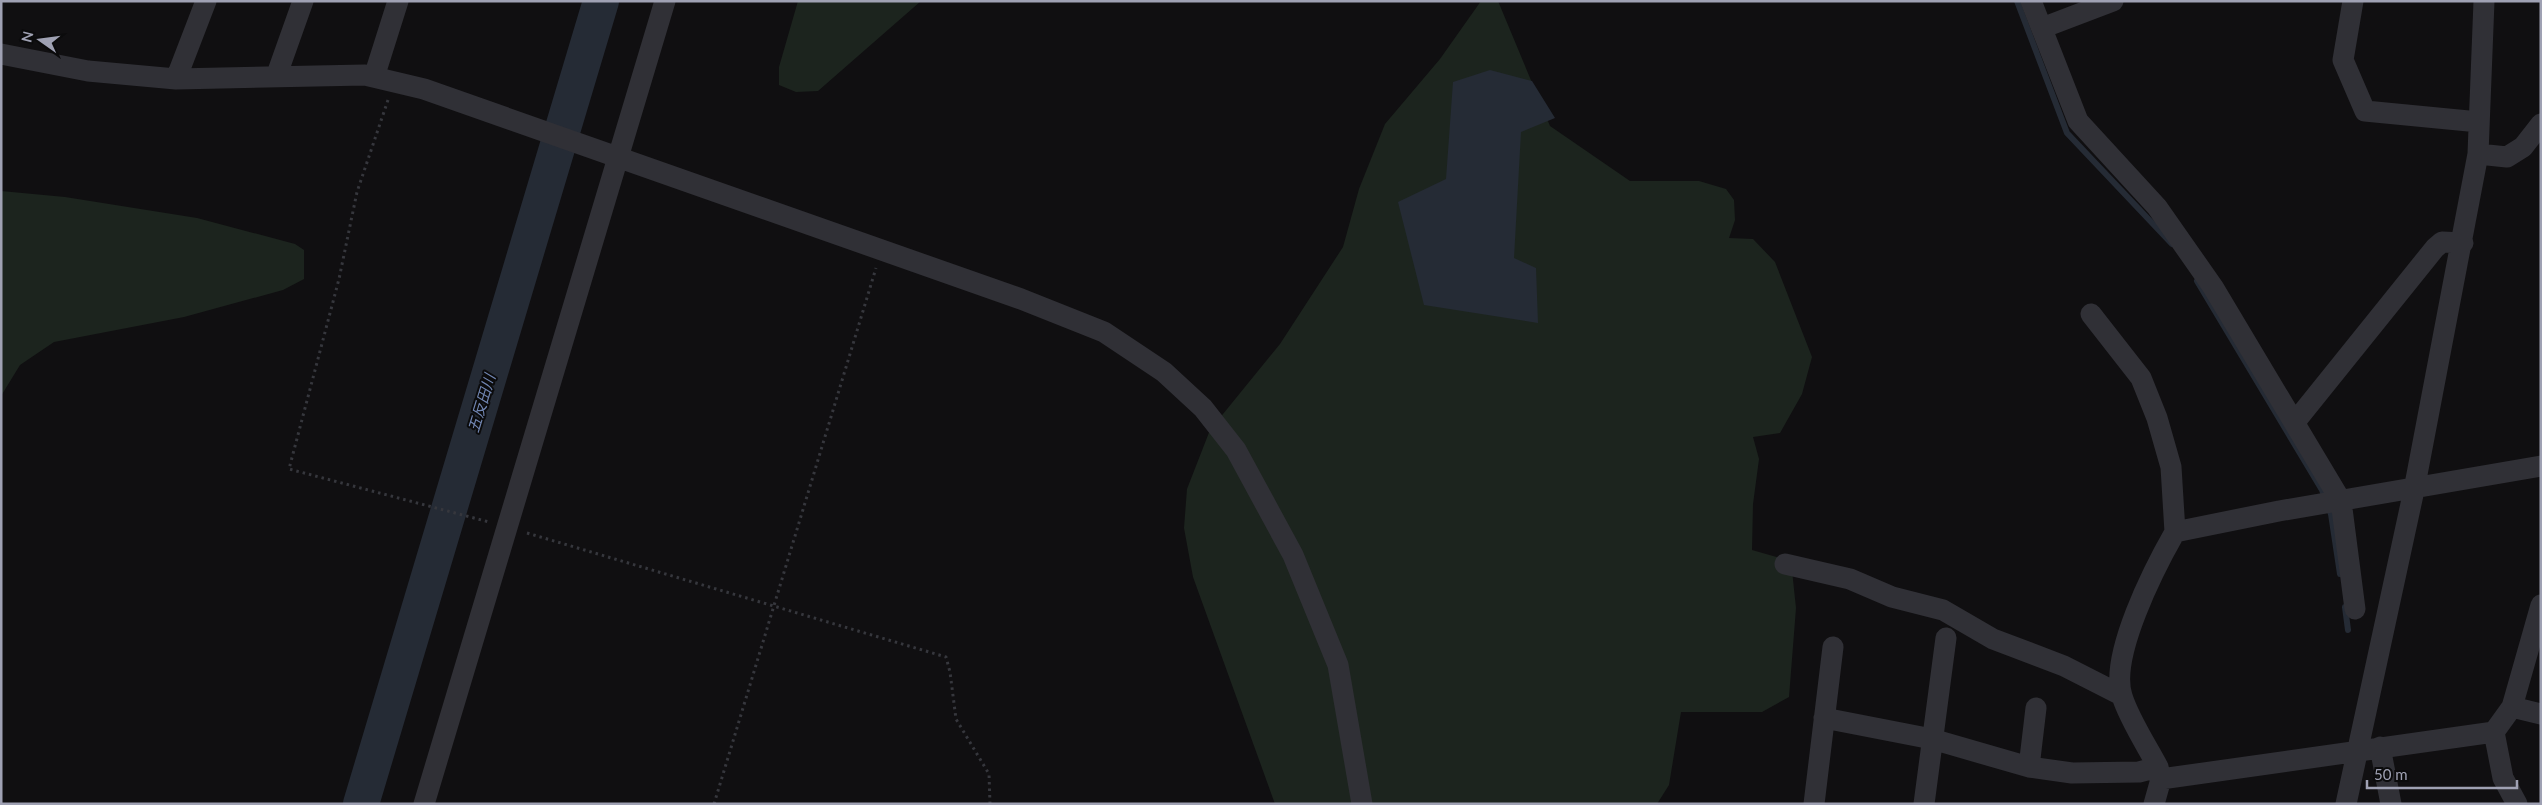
<svg xmlns="http://www.w3.org/2000/svg" width="2542" height="805" font-family="Lato,'Noto Sans JP',sans-serif">
  <style>
    .green { fill: #1c241e }
    .water { fill: #252b35 }
    .lines { fill: none; stroke-linecap: round; stroke-linejoin: round }
    .stream { stroke: #252b35; stroke-width: 6 }
    .river { stroke: #252b35; stroke-width: 36 }
    .path { stroke: #36373d; stroke-width: 3; stroke-dasharray: 2.5 4; stroke-linecap: butt }
    .minor { stroke: #303036; stroke-width: 21 }
    .labels { text-anchor: middle; dominant-baseline: central; stroke-width: 4; stroke-linejoin: round; paint-order: stroke }
    .water-label { font-size: 15px; font-style: italic; fill: #7287b3; stroke: #0b0b0c }
  </style>
  <rect width="100%" height="100%" fill="#100f11"/>
  <!-- green -->
  <path class="green" d="M798,1H921L818,91L796,92L779,85V67Z
    M1481,1H1498L1550,126L1630,181H1699L1726,189L1734,200L1735,220L1729,238L1753,239L1775,262L1812,357L1802,394L1780,433L1753,437L1759,459L1753,504L1752,550L1791,561L1796,608L1789,697L1762,712H1681L1669,785L1657,804H1275L1193,577L1184,528L1187,489L1210,430L1280,344L1343,247L1359,189L1385,124L1440,59Z
    M1,191L65,197L197,218L295,244L304,250V279L283,290L184,317L54,342L20,365L1,396Z"/>
  <!-- water -->
  <path class="water" d="M1490,70L1532,81L1555,118L1521,132L1514,258L1536,268L1538,323L1424,305L1398,202L1446,179L1453,82Z"/>
  <g class="lines">
    <!-- stream -->
    <path class="stream" d="M2017,1L2067,133L2172,244
      M2197,281L2322,490L2331,514L2340,574
      M2345,607L2348,630"/>
    <!-- river -->
    <path class="river" d="M361,804L601,1"/>
    <!-- path -->
    <path class="path" d="M388,100L357,192L339,279L289,469L489,522
      M527,533L946,657L950,672L956,719L989,774L990,804
      M714,804L876,268"/>
    <!-- minor -->
    <path class="minor" d="M2031,1L2078,121L2157,207L2213,287L2341,501L2355,609
      M2353,1L2343,60L2365,111L2479,122
      M2042,28L2113,1
      M1,54L88,71L176,79L365,75L424,89L1021,299L1104,332L1164,372L1203,408L1236,450L1293,555L1338,665L1362,804
      M276,77L303,1
      M374,77L398,1
      M176,79L206,1
      M2478,154L2507,157L2523,147L2541,124
      M2091,314L2141,378L2157,418L2171,467L2175,532
      M2295,422L2435,248L2442,242L2463,243
      M1785,564L1850,579L1892,597L1943,610L1993,639L2064,666L2121,695
      M2512,707L2541,714
      M1824,718L1932,739L2029,767L2072,773L2139,772L2158,767
      M2494,732L2503,778L2517,804
      M2380,747L2391,804
      M2029,767L2036,708
      M2161,779L2494,732L2512,707L2541,605
      M424,804L665,1
      M1814,804L1833,647
      M1924,804L1946,638
      M2154,804L2161,779L2158,767C2147,746 2129,719 2122,696C2109,656 2155,567 2175,532L2279,511L2541,466
      M2346,804L2414,490L2478,154L2484,1"/>
  </g>
  <g class="labels">
    <!-- water labels -->
    <g class="water-label">
      <text transform="translate(481 403) rotate(-73)">五反田川</text>
    </g>
  </g>
  <!-- border -->
  <rect width="2542" height="805" fill="none" stroke="#9fa1b3" stroke-width="5"/>
  <!-- north arrow -->
  <g transform="translate(40 40) rotate(284)" stroke="#0b0b0c" stroke-width="4" paint-order="stroke">
  <path d="M0-4L9 19L0 12L-9 19Z" fill="#9fa1b3"/>
  <text y="-8" font-size="14" font-weight="bold" text-anchor="middle" fill="#9fa1b3">N</text>
  </g>
  <!-- scale -->
  <path d="M2367 780v8h150v-8" fill="none" stroke="#9fa1b3" stroke-width="2.5"/>
  <text x="2374" y="780" font-size="15" fill="#9fa1b3" stroke="#0b0b0c" stroke-width="4" paint-order="stroke">50 m</text>
</svg>
